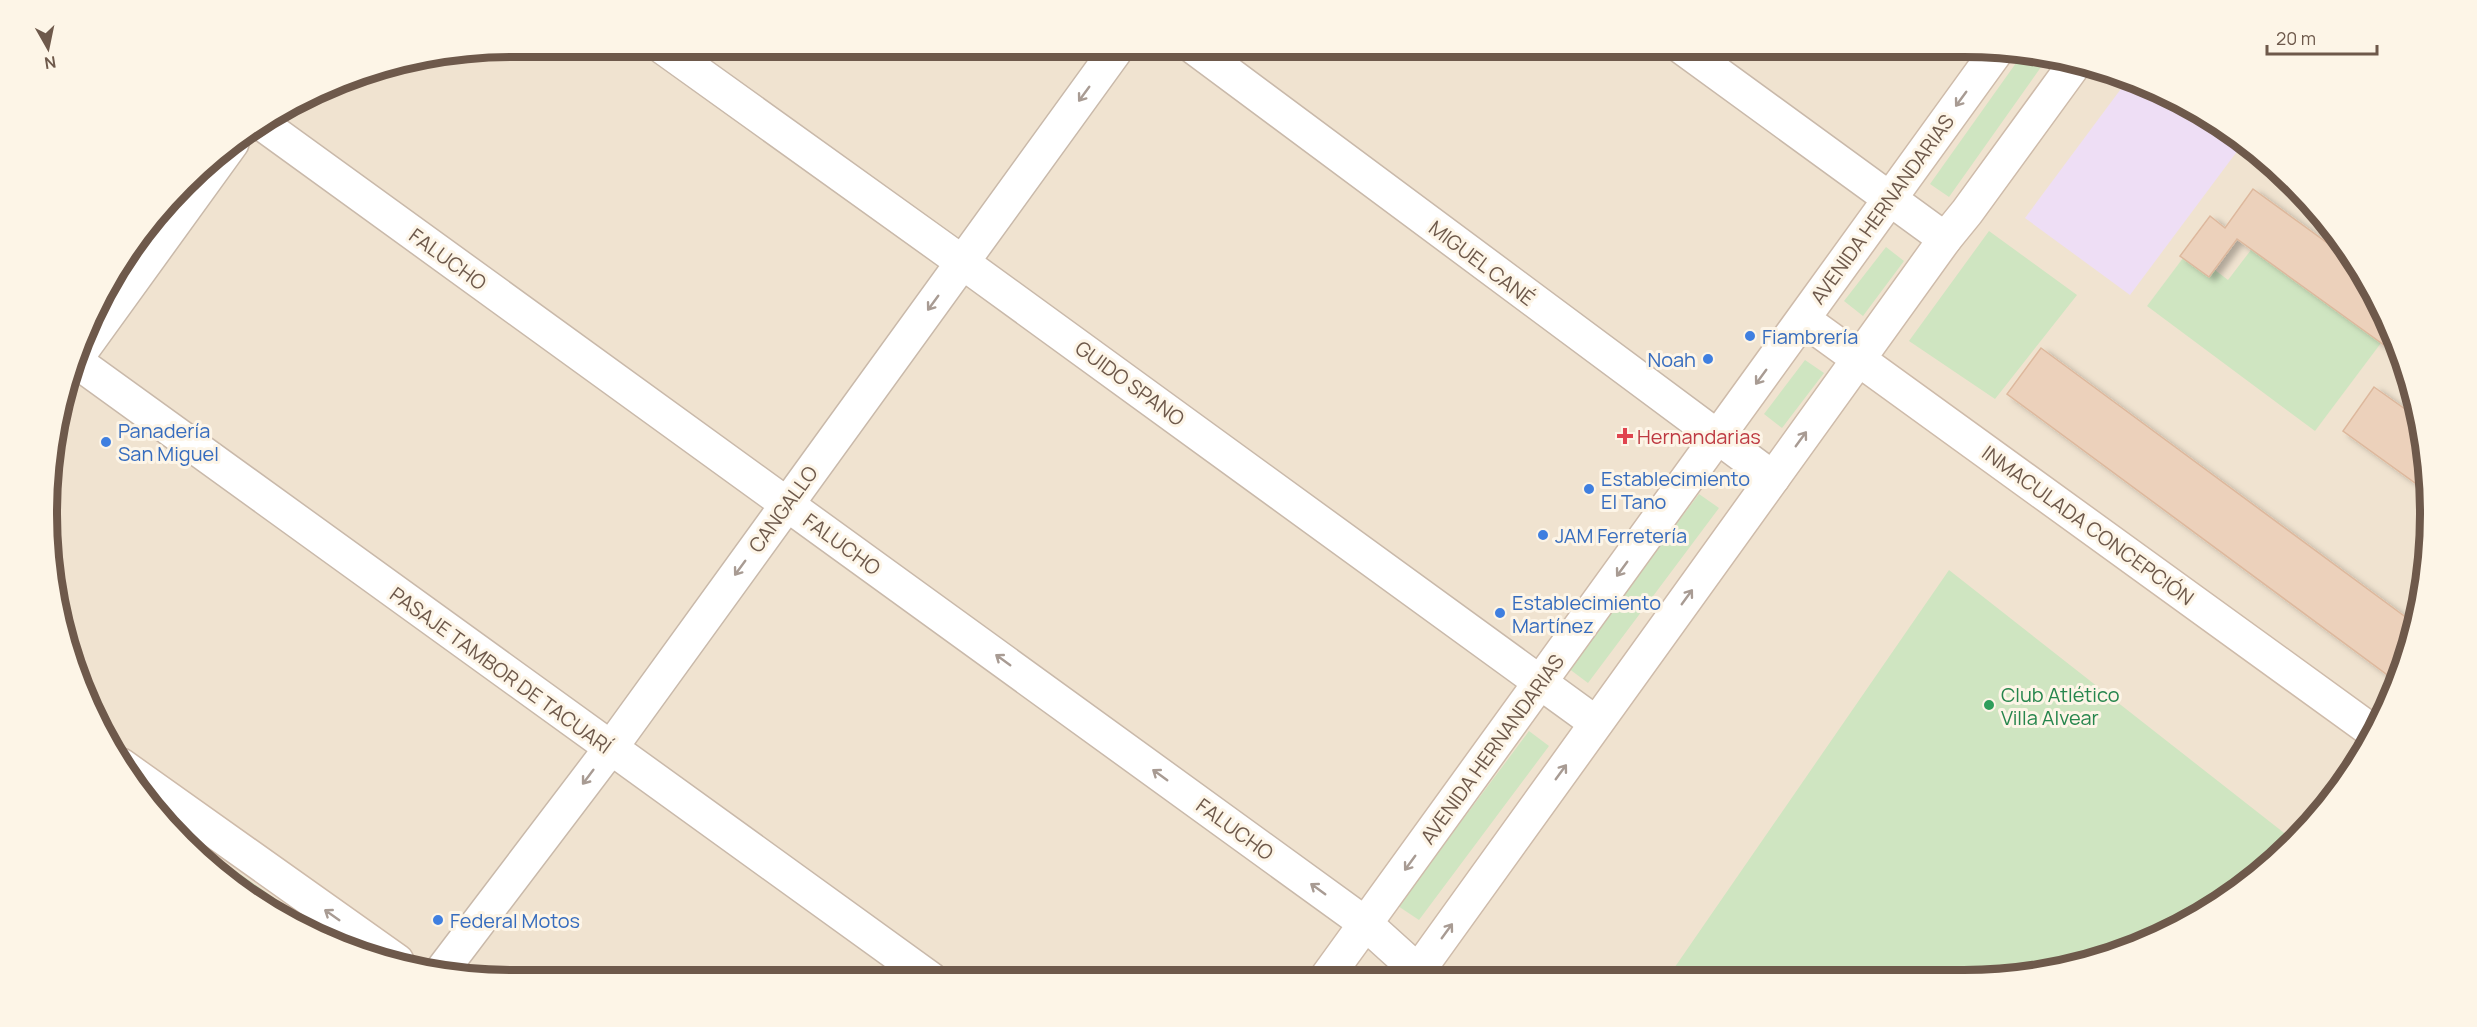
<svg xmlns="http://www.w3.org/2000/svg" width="2477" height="1027" font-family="Manrope,sans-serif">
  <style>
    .residential { fill: #f0e3d0 }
    .education { fill: #eedef5 }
    .green { fill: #cfe5c1 }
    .building { fill: #ecd1bb; stroke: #ddb89d; stroke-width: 1.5; filter: url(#shadow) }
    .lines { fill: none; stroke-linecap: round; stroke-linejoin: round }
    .street-casing { stroke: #c9b9aa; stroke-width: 36 }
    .secondary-casing { stroke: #cebbaa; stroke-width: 36 }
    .street { stroke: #fff; stroke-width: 33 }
    .secondary { stroke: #fff; stroke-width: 33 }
    .oneway { stroke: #a89b93 }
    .shop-dot { fill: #3f7fe0; stroke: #fdf5e7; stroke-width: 2 }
    .health-dot { fill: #e0444e; stroke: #fdf5e7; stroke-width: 2 }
    .leisure-dot { fill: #2e9e5b; stroke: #fdf5e7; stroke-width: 2 }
    .labels { text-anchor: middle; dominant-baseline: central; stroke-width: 6; stroke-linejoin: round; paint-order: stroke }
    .street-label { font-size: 20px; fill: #6e594b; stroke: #fdf5e7 }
    .shop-label { font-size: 20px; fill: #366cbe; stroke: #fdf5e7; text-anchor: start }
    .health-label { font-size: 20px; fill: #be3a42; stroke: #fdf5e7; text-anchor: start }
    .leisure-label { font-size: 20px; fill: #27864d; stroke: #fdf5e7; text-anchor: start }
    .rim { fill: none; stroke: #6e594b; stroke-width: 8 }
  </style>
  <defs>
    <filter id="shadow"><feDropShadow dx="6" dy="4" stdDeviation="3" flood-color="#0004"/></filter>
  </defs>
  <rect width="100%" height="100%" fill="#faf1e1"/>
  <!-- residential -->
  <path class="residential" d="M514,46L1964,47L2113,71L2197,109L2271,162L2334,229L2382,307L2414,392L2429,483L2427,574L2406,663L2352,773L2271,865L2143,945L2025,976L514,980L364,956L229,884L125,773L82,693L56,605L51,452L71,364L109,280L206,162L280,109L363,71Z"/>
  <!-- education -->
  <path class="education" d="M2129,78L2197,109L2244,142L2130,295L2025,218Z"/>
  <!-- green -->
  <path class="green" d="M2021,56L2046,60L1949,197L1930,184Z
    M1989,231L2077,295L1995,399L1909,341Z
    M2257,242L2384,339L2315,431L2147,306L2189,250L2228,280Z
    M1886,247L1904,261L1863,316L1844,301Z
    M1805,360L1824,373L1782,428L1764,414Z
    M1699,494L1719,508L1588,683L1568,668Z
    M1949,570L2293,840L2271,865L2143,945L2025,976L1668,977Z
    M1529,731L1549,746L1419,920L1398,906Z
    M178,830L335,941L229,884Z"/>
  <!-- building -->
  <path class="building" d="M2253,189L2355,263L2382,307L2402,358L2237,239L2209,277L2180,256L2210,216L2225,228Z
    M2041,348L2415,624L2406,663L2397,682L2007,394Z
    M2374,387L2419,419L2429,483V493L2343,431Z"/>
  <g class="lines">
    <defs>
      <path id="street" d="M661,46L962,262L1596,723
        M1192,46L1773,478
        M1680,46L1945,239
        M261,123L1366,924L1418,971
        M73,359L931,979
        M70,367L232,143
        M443,969L610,749L1119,46"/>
      <path id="secondary" d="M1803,319L2372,731
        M121,765L397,961
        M1326,978L1996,52
        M1413,978L1945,239L1967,212L2074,65"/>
    </defs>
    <!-- street casing -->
    <use href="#street" class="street-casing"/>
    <!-- secondary casing -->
    <use href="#secondary" class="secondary-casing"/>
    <!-- street -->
    <use href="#street" class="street"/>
    <!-- secondary -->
    <use href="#secondary" class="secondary"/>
  </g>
  <!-- one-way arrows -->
  <defs><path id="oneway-shaft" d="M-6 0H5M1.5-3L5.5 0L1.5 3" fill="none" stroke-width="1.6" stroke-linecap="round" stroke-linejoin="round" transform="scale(1.5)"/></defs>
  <g class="oneway">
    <use href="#oneway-shaft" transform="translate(1084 94) rotate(126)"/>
    <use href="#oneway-shaft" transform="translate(1961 99) rotate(126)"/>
    <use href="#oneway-shaft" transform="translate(933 303) rotate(126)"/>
    <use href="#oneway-shaft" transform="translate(1761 377) rotate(126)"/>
    <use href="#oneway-shaft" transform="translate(1801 439) rotate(-54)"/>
    <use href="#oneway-shaft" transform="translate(740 568) rotate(126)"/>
    <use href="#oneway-shaft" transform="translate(1622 569) rotate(126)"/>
    <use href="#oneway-shaft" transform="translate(1687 597) rotate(-54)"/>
    <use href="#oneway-shaft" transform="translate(1003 660) rotate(-144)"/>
    <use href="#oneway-shaft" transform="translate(1561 772) rotate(-54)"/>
    <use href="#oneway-shaft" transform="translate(1160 775) rotate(-144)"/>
    <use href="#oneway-shaft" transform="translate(588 777) rotate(127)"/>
    <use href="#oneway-shaft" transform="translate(1410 863) rotate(126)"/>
    <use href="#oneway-shaft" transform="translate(1318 889) rotate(-144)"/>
    <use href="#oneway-shaft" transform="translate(332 915) rotate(-145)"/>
    <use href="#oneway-shaft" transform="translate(1447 931) rotate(-54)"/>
  </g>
  <!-- markers -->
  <g class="shop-dot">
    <circle cx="1750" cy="336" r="6"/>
    <circle cx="1708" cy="359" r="6"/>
    <circle cx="106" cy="442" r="6"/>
    <circle cx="1589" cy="489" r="6"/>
    <circle cx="1543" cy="535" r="6"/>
    <circle cx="1500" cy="613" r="6"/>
    <circle cx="438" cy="920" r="6"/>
  </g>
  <path class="health-dot" d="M1622 427h6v6h6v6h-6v6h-6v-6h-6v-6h6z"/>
  <circle class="leisure-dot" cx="1989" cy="705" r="6"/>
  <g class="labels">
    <!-- street labels -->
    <g class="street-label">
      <text transform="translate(1882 209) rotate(-54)">AVENIDA HERNANDARIAS</text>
      <text transform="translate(448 259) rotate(36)">FALUCHO</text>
      <text transform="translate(1482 263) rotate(37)">MIGUEL CANÉ</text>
      <text transform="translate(1130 383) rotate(36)">GUIDO SPANO</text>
      <text transform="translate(783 509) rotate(-54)">CANGALLO</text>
      <text transform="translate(2088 525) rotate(36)">INMACULADA CONCEPCIÓN</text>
      <text transform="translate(842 544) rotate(36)">FALUCHO</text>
      <text transform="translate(501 670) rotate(36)">PASAJE TAMBOR DE TACUARÍ</text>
      <text transform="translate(1492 749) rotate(-54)">AVENIDA HERNANDARIAS</text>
      <text transform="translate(1235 829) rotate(36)">FALUCHO</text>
    </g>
    <!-- shop labels -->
    <g class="shop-label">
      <text x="1762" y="336">Fiambrería</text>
      <text x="1696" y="359" text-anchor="end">Noah</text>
      <text x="118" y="430">Panadería<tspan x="118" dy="23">San Miguel</tspan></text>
      <text x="1601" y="478">Establecimiento<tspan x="1601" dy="23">El Tano</tspan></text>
      <text x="1555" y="535">JAM Ferretería</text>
      <text x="1512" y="602">Establecimiento<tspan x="1512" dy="23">Martínez</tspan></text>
      <text x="450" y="920">Federal Motos</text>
    </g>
    <!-- health labels -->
    <g class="health-label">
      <text x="1637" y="436">Hernandarias</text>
    </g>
    <!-- leisure labels -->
    <g class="leisure-label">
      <text x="2001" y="694">Club Atlético<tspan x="2001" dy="23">Villa Alvear</tspan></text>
    </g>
  </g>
  <!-- crop -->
  <path d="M0 0H2477V1027H0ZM513 57H1964A456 456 0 0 1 2420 513V514A456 456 0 0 1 1964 970H513A456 456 0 0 1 57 514V513A456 456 0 0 1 513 57Z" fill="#fdf5e7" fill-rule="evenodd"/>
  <path class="rim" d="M513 57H1964A456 456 0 0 1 2420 513V514A456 456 0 0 1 1964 970H513A456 456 0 0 1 57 514V513A456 456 0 0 1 513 57Z"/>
  <!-- north arrow -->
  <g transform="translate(48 48) rotate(171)" stroke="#fdf5e7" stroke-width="4.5" paint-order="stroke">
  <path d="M0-4.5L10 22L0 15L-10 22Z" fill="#6e594b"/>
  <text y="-9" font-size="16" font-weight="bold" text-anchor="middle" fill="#6e594b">N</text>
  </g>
  <!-- scale -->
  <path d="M2267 45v9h110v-9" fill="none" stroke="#6e594b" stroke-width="3"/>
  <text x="2276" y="45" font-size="18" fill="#6e594b" stroke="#fdf5e7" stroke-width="4.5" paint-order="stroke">20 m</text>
</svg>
